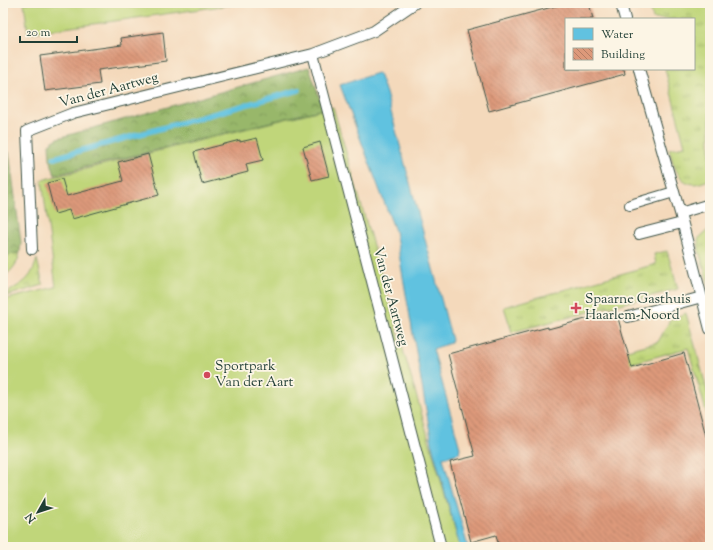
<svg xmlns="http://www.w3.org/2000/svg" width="713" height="550" font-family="'Sorts Mill Goudy',serif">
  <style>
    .grass { fill: url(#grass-tufts); stroke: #708a57 }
    .forest { fill: url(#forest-crowns); stroke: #5c7a4f }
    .pitch { fill: #c0d67a; stroke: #708a57 }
    .water { fill: #61c2e0; stroke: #40808a }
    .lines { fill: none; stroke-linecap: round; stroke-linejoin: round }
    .stream { stroke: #61c2e0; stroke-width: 5.5 }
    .building { fill: url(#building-back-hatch) }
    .lane-casing { stroke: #3f5448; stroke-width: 12 }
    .lane { stroke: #fff; stroke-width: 10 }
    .oneway { fill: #8f9e9a }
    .poi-dot { fill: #d1495b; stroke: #fcf5e5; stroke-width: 1.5 }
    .labels { text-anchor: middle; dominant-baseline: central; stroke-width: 3.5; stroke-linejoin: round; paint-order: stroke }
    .street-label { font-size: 14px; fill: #1f3d34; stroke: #fcf5e5 }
    .poi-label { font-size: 14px; fill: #1f3d34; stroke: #fcf5e5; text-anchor: start }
  </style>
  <defs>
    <pattern id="grass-tufts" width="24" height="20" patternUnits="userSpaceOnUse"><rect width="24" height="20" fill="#c0d67a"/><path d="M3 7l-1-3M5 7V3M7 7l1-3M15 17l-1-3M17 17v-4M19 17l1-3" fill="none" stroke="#9baf65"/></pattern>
    <pattern id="forest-crowns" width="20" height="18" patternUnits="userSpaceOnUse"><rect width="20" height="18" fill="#98b76a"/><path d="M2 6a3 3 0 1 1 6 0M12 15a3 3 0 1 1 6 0" fill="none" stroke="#7b9658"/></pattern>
    <pattern id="building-back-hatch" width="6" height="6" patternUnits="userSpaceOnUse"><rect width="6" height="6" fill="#dd997a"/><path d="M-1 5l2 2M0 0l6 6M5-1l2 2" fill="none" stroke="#b37e65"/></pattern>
  </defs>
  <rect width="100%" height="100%" fill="#fcf5e5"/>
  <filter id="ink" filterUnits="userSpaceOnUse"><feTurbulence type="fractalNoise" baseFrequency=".025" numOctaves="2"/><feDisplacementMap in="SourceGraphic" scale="8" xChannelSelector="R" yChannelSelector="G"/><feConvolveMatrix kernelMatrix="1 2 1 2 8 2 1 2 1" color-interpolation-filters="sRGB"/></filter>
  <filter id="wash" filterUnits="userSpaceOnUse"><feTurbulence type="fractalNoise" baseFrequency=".012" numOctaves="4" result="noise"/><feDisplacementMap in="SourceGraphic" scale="16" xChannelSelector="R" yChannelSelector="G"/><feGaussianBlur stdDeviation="0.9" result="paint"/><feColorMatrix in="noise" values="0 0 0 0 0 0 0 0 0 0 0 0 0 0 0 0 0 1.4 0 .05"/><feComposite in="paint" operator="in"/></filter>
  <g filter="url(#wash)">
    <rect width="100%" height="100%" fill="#f4d9bb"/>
    <!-- grass -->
    <path class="grass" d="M649,3H710V180C705,181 699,184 694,184C677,183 673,162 669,149L685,146L665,69H694V19H653Z
      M710,228V289L699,251L698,239Z
      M667,251L678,289L512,332L504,307L656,264L654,254Z
      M20,252C18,264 12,270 3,278V257Z
      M37,259L43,285L3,297C20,281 29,286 37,259Z
      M686,313L710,401V425L688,348L563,382L577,363L658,342L670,320Z"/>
    <!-- forest -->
    <path class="forest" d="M309,67L323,109L55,175L50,159L49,144L58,138Z
      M9,152L21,242L20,252L3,257V154Z"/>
    <!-- pitch -->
    <path class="pitch" d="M24,3H244L28,33Z
      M333,107L460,547H3V300L56,287L42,180Z"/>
    <!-- water -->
    <path class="water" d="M377,73L379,74L386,93L452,340L450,343L433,349L460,448L459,453L443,458L468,547H460L433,449L395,231L340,85Z"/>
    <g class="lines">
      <!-- stream -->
      <path class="stream" d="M54,158L299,90"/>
    </g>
    <g id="blocks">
      <!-- building -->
      <path class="building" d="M567,3H589L593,19H566V69H624L625,74L489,111L467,30Z
        M163,32L166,61L98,70L100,84L45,91L40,56L122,45L121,38Z
        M257,138L263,160L246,164L248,172L202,184L194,152L240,140V142Z
        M320,142L329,176L312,180L303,147Z
        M148,154L159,195L72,219L69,210L55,214L47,183L62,179L67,196L123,181L118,162Z
        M616,311L632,368L684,353L710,451V547H499L496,535L471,542L450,462L475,456L448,354L548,327V329Z"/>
    </g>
  </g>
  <g filter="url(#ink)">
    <use href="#blocks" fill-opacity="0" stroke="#3f5448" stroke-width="1"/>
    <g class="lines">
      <defs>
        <path id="lane" d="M622,8L625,19
          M313,54L441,547
          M639,69L680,213
          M710,204L680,213L710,329
          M630,205L674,192
          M639,234L682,223
          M32,249L27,131L73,113L313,54L374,31L415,3
          M628,317L702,297"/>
      </defs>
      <!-- lane casing -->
      <use href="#lane" class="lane-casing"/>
      <!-- lane -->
      <use href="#lane" class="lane"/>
    </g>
    <!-- one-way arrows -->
    <defs><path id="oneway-solid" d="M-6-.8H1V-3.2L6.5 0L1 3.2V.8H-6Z"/></defs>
    <use class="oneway" href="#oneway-solid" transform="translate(652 199) rotate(164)"/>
  </g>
  <!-- markers -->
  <g class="poi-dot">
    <path d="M574 302h4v4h4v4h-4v4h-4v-4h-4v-4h4z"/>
    <circle cx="207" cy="375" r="4"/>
  </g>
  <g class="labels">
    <!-- street labels -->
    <g class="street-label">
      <text transform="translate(109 91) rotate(-15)">Van der Aartweg</text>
      <text transform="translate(390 297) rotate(75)">Van der Aartweg</text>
    </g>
    <!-- poi labels -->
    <g class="poi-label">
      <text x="585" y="300">Spaarne Gasthuis<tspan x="585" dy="16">Haarlem-Noord</tspan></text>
      <text x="215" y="367">Sportpark<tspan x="215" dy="16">Van der Aart</tspan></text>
    </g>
  </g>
  <!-- margin -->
  <rect width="713" height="550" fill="none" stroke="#fcf5e5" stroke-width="16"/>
  <!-- legend -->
  <rect x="565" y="18" width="130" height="52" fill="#fcf5e5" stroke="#a4ab9e"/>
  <rect x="573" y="28" width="20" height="12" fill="#61c2e0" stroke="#a4ab9e"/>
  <text x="601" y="38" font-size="12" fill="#1f3d34">Water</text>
  <rect x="573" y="48" width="20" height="12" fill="url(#building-back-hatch)" stroke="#a4ab9e"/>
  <text x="601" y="58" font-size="12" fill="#1f3d34">Building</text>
  <!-- north arrow -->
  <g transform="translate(38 512) rotate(231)" stroke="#fcf5e5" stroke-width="3" paint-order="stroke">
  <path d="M0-3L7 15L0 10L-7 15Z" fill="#1f3d34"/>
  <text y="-6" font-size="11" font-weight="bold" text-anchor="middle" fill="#1f3d34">N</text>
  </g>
  <!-- scale -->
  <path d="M20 36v6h57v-6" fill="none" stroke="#1f3d34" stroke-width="2"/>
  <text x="26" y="36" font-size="12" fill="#1f3d34" stroke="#fcf5e5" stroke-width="3" paint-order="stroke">20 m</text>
</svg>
